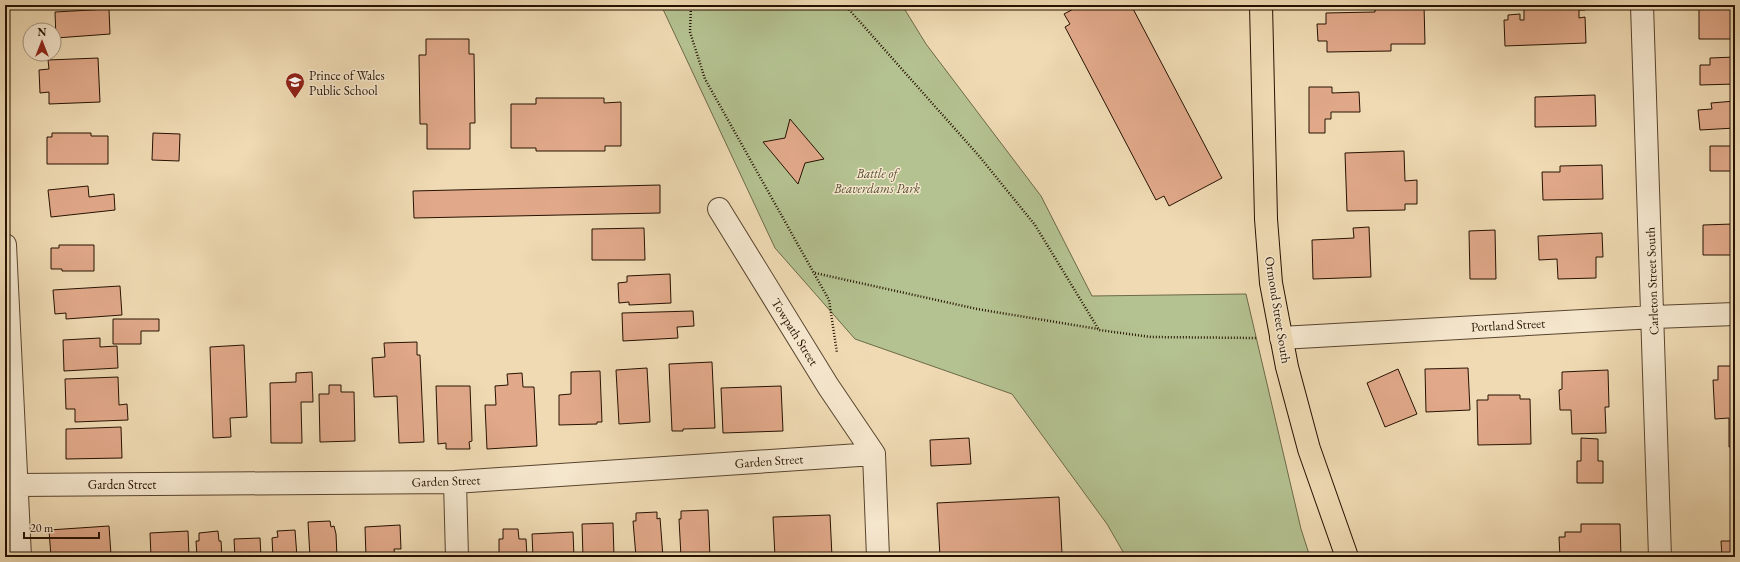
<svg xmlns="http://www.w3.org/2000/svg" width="1740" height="562" font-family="'EB Garamond',serif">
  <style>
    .green { fill: #b4c190; stroke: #6d6a48 }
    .building { fill: #e1a98a; stroke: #261201 }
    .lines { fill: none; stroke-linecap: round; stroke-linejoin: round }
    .minor-casing { stroke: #58442e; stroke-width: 24 }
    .major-casing { stroke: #261201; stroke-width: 24 }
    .path { stroke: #261201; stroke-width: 2.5; stroke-dasharray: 1 2; stroke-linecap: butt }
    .minor { stroke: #f5e7ce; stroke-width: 22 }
    .major { stroke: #efdab3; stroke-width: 22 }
    .labels { text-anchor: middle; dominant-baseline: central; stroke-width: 3; stroke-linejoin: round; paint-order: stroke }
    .poi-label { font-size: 13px; fill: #261201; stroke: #f5e7ce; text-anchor: start }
    .park-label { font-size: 13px; font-style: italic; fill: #584f33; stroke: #f5e7ce }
    .street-label { font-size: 13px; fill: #261201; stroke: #f5e7ce }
  </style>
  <rect width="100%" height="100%" fill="#efdab3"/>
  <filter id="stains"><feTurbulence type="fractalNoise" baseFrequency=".005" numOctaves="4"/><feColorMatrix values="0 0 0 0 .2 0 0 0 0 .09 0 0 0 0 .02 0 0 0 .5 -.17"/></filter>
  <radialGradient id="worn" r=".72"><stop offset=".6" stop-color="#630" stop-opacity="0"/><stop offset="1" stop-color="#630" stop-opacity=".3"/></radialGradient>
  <!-- green -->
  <path class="green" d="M661,5H902L926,44L1041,196L1092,296L1246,294L1301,529L1310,557H1126L1107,524L1012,394L855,339L775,248Z"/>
  <!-- building -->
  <path class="building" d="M1081,5H1131L1222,178L1169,206L1164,196L1156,200L1065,27L1070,24L1064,14Z
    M1375,5H1424L1425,44H1391V51L1327,52V41H1318L1317,24H1326V13L1375,12Z
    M1524,5H1585V10H1579V18L1585,17L1586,43L1505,46L1504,20H1508V15L1520,14V20H1524Z
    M1735,6V52L1734,39H1699V7Z
    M109,9L110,34L56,38L55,12Z
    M426,39H469V54H474L475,123H470V149H427V124H420L419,55H426Z
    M1735,57V84L1700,85V65H1710V58Z
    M98,58L100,102L49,104V92L40,93L39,70L49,69L48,60Z
    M1309,87H1332V93L1359,92L1360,112H1331V119H1325V133H1309Z
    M1595,95L1596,126L1535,127V97Z
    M536,98H604V103L621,102V146H605V151H536V148H511V104H536Z
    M1735,101V128L1700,130L1698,110L1712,109L1711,103Z
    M790,119L824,159L805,163L798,184L763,142L785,138Z
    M52,133H91V136H108V164H47V137H52Z
    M153,133L180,134L179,161L152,160Z
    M1710,146H1735V171H1710Z
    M1404,151L1405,181L1417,180V204H1405V210L1347,211L1345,153Z
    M1602,165L1603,199L1543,200L1542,172H1560V166Z
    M660,185V213L414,218L413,191Z
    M88,186L89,197L114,194L115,210L51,217L48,190Z
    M1733,216H1735V255H1703V225L1733,224Z
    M1369,227L1371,277L1313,279L1312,240L1354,238L1353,228Z
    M644,228L645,260H592V229Z
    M1495,230L1496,279H1470L1469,231Z
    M1602,233L1603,257H1596V278L1558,279L1557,259L1539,260L1538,236Z
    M59,245H94V271H62V269H51V248H59Z
    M670,274L671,303L629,305V302L619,303L618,283L627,282V276Z
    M120,286L122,315L66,319V313L55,314L53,290Z
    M693,311L694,326L677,327L678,338L623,341L622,313Z
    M113,319H159V331H141V344H113Z
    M100,338V347L117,346L118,368L64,371L63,340Z
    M417,342V355H420L424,442L399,443L397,396L374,397L372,358L385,357L384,343Z
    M244,345L247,417L230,418L231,437L213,438L210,347Z
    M712,362L715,428L683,429V431H672L669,364Z
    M1718,366H1735V447H1729V418L1715,419L1713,380H1718Z
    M647,368L650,422L619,424L616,370Z
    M1468,368L1470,410L1426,412L1425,369Z
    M1398,369L1417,414L1385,427L1367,383Z
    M1608,370L1609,407H1605L1606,433L1572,434L1571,410H1560L1559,390L1562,389V372Z
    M600,371L602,422H597V424L559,425V395L571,394V372Z
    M312,372L313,402H301L302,443H271L270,383L296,382V373Z
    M522,373L523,387H534L537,446L487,449L485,405H496L495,386L508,385L507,374Z
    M118,377L119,405L127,404L128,420L75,422V409H66L65,379Z
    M329,385H341V392H354L355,441L320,442L319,394H329Z
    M436,386H470L472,441L469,442L470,449H446V443L438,444Z
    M781,386L783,431L723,433L721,388Z
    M1488,395H1520V399H1530L1531,444L1478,445L1477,400H1488Z
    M121,427L122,458L66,459V429Z
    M969,438L971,464L931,466L930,440Z
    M1581,438L1598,439V461H1603V483H1577V461H1581Z
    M1059,497L1062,554L1000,557H940L937,503Z
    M708,510L710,557H681L679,519H681V511Z
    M657,512V519L660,518L663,557H636L633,521H636V513Z
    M830,515L832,557H775L773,517Z
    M330,521L331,527L334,526L336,534L337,557H310L308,522Z
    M613,523L614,557H583L582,524Z
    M1581,524H1620L1621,557H1560L1559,537H1565V532H1581Z
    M400,525L401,549H394L395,557H366L365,527Z
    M109,526L111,555L51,557L49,530Z
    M503,529H518L519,539H526L527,557H499V539H503Z
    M295,530L297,557H273L272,538L278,537L277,531Z
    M188,531L189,557H151L150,533Z
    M218,531L219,541H221L222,557H197L196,541H199V533Z
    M573,532L574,557H533L532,534Z
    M260,538L261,557H235L234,539Z
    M1721,541H1735V557H1722Z"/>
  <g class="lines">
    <defs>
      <path id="minor" d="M1642,5L1660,557
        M719,209L828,386L874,454
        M5,245L20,557
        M1281,338L1654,317L1735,314
        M874,454L878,557
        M455,482L457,557
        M17,485L455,482L874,454"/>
      <path id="major" d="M1261,5L1266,219L1271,283L1287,367L1309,449L1347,557"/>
    </defs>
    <!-- minor casing -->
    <use href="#minor" class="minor-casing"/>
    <!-- major casing -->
    <use href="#major" class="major-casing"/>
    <!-- path -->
    <path class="path" d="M691,5L690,32L705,79L829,300L837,353
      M845,5L979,156L1035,225L1099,330L1151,337L1257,338
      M815,273L977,309L1098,329"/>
    <!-- minor -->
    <use href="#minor" class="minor"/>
    <!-- major -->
    <use href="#major" class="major"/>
  </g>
  <!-- icons -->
  <defs>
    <symbol id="school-pin" viewBox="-11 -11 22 30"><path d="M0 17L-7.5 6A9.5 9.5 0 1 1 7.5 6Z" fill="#8f2418" stroke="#f5e7ce"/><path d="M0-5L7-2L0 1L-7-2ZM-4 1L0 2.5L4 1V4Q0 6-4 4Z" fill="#fff"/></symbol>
  </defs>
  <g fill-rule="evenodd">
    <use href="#school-pin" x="284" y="71" width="22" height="30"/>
  </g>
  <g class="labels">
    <!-- poi labels -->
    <g class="poi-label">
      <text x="309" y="75">Prince of Wales<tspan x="309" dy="15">Public School</tspan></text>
    </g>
    <!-- park labels -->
    <g class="park-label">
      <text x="877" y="173">Battle of<tspan x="877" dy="15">Beaverdams Park</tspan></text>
    </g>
    <!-- street labels -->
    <g class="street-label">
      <text transform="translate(1652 281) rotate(-92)">Carleton Street South</text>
      <text transform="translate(1278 310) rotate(81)">Ormond Street South</text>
      <text transform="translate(1508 325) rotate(-3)">Portland Street</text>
      <text transform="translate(795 332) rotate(58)">Towpath Street</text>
      <text transform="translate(769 461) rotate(-4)">Garden Street</text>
      <text transform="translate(446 481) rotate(-2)">Garden Street</text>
      <text x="122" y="484">Garden Street</text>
    </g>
  </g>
  <!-- margin -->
  <rect width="1740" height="562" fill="none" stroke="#efdab3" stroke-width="20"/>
  <rect x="6" y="6" width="1728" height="550" fill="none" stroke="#261201" stroke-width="2"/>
  <rect x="10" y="10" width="1720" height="542" fill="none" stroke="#261201"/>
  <!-- north arrow -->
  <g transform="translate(42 42)"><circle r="19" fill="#f5e7ce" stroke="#a2927c"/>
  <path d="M0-3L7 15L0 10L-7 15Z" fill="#8f2418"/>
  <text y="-6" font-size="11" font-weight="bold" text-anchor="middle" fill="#261201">N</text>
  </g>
  <!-- scale -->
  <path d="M24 532v6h75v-6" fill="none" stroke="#261201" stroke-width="2"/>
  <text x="30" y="532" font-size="12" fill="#261201" stroke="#f5e7ce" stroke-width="3" paint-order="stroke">20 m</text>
  <rect width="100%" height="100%" filter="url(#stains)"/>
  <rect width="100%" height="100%" fill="url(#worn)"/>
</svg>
